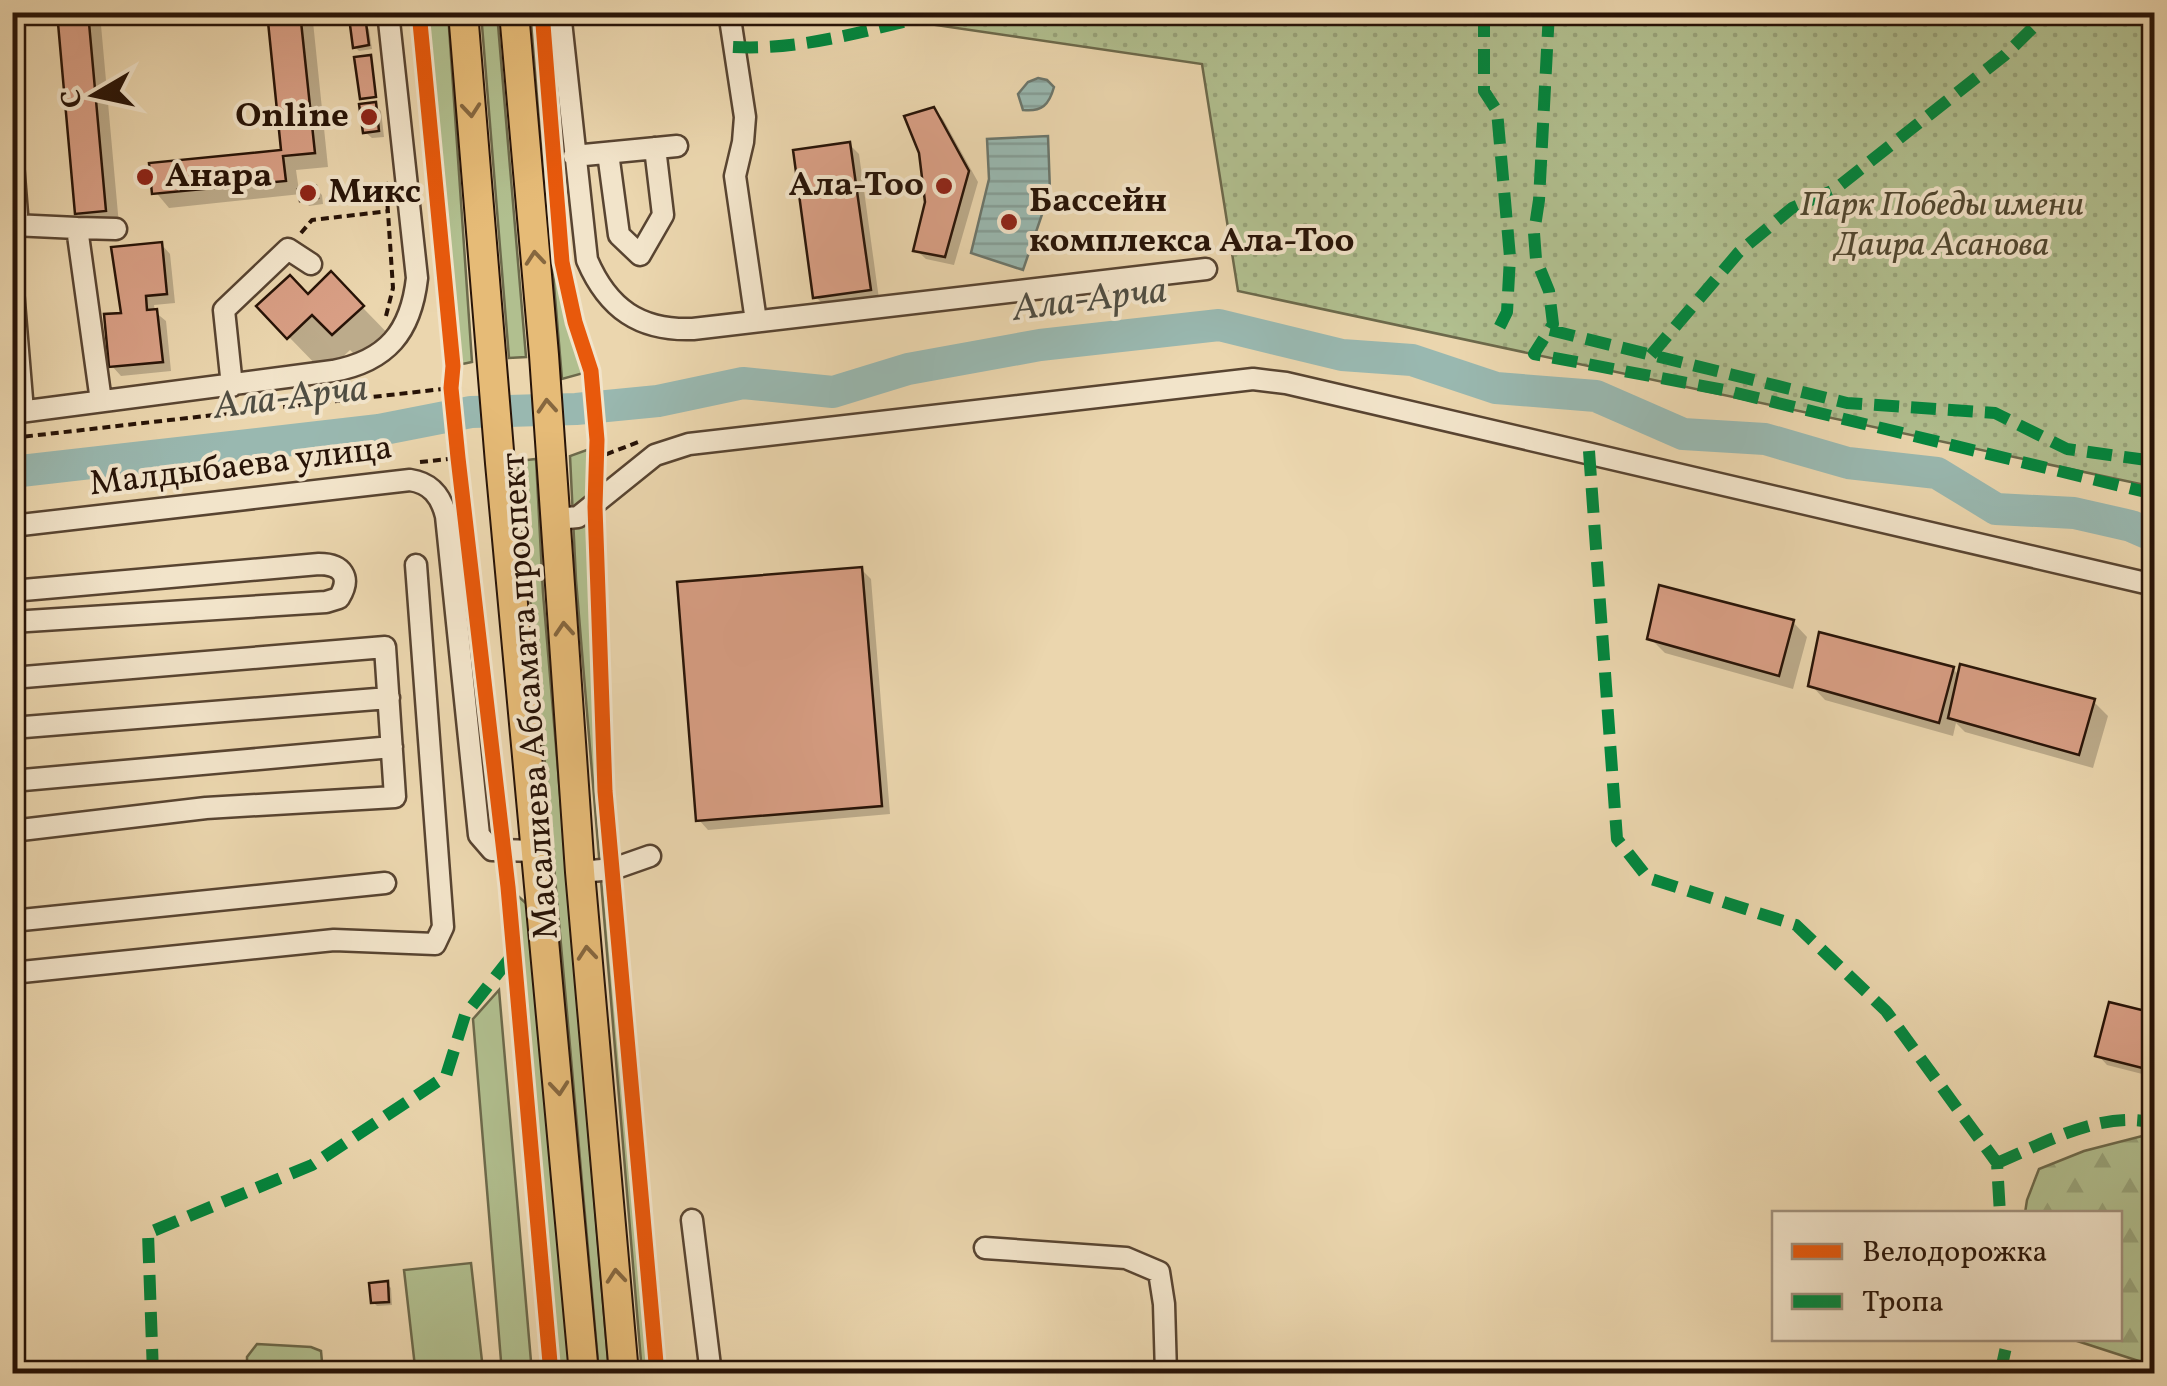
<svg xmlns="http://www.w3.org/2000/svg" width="2167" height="1386" font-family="Vollkorn,serif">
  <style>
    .grass { fill: #b1bf8f; stroke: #6c694b; stroke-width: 2.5 }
    .forest { fill: url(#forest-firs); stroke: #6c694b; stroke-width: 2.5 }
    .park { fill: url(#park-dots); stroke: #6c694b; stroke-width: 2.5 }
    .water { fill: url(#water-rules); stroke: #6b766c; stroke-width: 2.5 }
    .shadow { fill: #0003 }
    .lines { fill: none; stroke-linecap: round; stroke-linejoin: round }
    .river { stroke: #99b8b0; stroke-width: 32 }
    .building { fill: #d99f85; stroke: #271307; stroke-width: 2.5 }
    .minor-casing { stroke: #584431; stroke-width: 25 }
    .major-casing { stroke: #271307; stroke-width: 32 }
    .path { stroke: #271307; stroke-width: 4; stroke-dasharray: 8 5; stroke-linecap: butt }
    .minor { stroke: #f2e4ca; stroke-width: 20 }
    .major { stroke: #e6bb77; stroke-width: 28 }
    .quiet { stroke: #00873e; stroke-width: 12; stroke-dasharray: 25 12; stroke-linecap: butt }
    .cycleway-casing { stroke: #f2e4ca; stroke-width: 21 }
    .cycleway { stroke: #e8590c; stroke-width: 15 }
    .oneway { stroke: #86673f }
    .poi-dot { fill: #8f2418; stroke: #f2e4ca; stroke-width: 4 }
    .labels { text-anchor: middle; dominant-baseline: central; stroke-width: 8; stroke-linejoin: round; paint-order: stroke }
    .poi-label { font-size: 35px; font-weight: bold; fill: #271307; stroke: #f2e4ca; text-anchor: start }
    .park-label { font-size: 35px; font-style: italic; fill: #504730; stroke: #f2e4ca }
    .street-label { font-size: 35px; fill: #271307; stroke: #f2e4ca }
    .water-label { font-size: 38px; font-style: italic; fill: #4f4d42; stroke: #f2e4ca }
  </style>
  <defs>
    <pattern id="forest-firs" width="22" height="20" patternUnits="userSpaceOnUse" patternTransform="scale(2.5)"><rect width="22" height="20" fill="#b1bf8f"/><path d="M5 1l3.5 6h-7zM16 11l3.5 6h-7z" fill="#98a37a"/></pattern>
    <pattern id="park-dots" width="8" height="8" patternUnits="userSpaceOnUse" patternTransform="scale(2.5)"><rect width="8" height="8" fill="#b1bf8f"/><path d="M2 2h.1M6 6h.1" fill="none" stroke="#98a37a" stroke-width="1.8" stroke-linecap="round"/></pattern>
    <pattern id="water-rules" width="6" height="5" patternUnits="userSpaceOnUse" patternTransform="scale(2.5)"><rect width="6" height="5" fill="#99b8b0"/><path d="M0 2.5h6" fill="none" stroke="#849d96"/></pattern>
  </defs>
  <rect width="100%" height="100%" fill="#ebd6ae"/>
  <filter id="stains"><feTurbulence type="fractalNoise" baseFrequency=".002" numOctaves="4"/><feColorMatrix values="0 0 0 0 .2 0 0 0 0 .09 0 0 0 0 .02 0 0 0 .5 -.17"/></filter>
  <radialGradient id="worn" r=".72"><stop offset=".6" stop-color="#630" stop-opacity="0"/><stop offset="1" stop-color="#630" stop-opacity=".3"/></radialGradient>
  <!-- grass -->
  <path class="grass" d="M418,13H448L472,362L453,366Z
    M481,13H497L526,357L509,358Z
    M531,13H542C551,134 552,255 591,371L562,379Z
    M595,447L605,791L657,1373H642L576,580L570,456Z
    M536,459L543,593L609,1373H599L518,461Z
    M508,887L528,905L571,1373H557Z
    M499,990L532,1373H502L473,1019Z
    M471,1263L482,1361L415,1367L404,1270Z
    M257,1344L311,1347L321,1351L323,1373H247V1357Z"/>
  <!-- forest -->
  <path class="forest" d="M2146,1135L2154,1137V1366L2071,1339L2120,1338V1214L2025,1213L2027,1200L2039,1169L2084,1151Z"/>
  <!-- park -->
  <path class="park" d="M854,13H2154V487L1238,291L1202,64Z"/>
  <!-- water -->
  <path class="water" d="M1038,78L1047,80L1054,87C1049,105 1042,112 1023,110L1018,94L1028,82Z
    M1048,136L1050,191L1023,270L971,253L989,179L987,139Z"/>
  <!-- shadow -->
  <path class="shadow" d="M68,12H236L101,25L119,225L92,228L77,213Z
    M270,12H312L328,167L296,170L299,191L315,188L322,195L323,204L309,206L301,194L169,208L154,190L143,183L142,173L284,152Z
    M365,25L369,29L372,49L359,51L355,47Z
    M375,105L381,111L384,137L372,138L365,132Z
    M933,109L943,119L978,182L954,265L926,259L916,250L927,202Z
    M849,144L859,154L879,299L825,306L816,297Z
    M161,244L170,254L175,303L154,305L155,312L166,321L171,371L121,376L112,366L124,315Z
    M331,275L398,344L370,370L350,350L325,374L289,337L308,297Z
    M861,569L871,579L890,814L708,830L699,820Z
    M1793,622L1807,637L1793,689L1665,653L1650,638Z
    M1953,669L1960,676L2093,701L2108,716L2093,768L1965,732L1956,723L1953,736L1825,700L1811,685Z
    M2111,1005L2154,1016V1077L2107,1065L2098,1055Z
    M387,1284L391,1288L392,1305L377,1306L373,1302Z"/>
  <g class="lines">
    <!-- river -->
    <path class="river" d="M12,472L379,430L471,412L576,409L658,401L743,383L833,392L908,369L1040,345L1219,325L1342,355L1412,360L1496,388L1596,396L1683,434L1765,439L1848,463L1937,473L1996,509L2074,513L2131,526L2154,536"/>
  </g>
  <!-- building -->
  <path class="building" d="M57,12H88L106,211L75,214Z
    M267,12H300L315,153L283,156L286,181L152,194L149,163L281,150Z
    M366,23L369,45L353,48L350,25Z
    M371,55L376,97L360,99L354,57Z
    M376,102L379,131L363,133L359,104Z
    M934,107L969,171L945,257L913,251L925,202L919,153L904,116Z
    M850,142L871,290L813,298L793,150Z
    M316,186L318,198L300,201L298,189Z
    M162,242L167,294L146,296L147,310L157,309L163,362L109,367L104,314L121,313L111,247Z
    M331,271L364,306L332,335L312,315L287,339L256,306L290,275L308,294Z
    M862,567L882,806L696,821L677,582Z
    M1659,585L1794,620L1779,676L1647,639Z
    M1819,632L1954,667L1939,723L1808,686Z
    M1960,664L2095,699L2079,755L1948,718Z
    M2109,1002L2154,1013V1071L2095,1056Z
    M388,1281L389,1302L371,1303L369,1283Z
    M471,1366L472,1374H429L428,1371Z"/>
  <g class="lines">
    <defs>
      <path id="minor" d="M560,12L587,260C608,309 640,331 693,329L1206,269
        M729,12L745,117L743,142L735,176L756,321
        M12,151L17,214L12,227
        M608,153L619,235L640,255L663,215L655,148
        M574,156L677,146
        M13,225L77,228
        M12,278L23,411
        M232,386L224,310L288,249L311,264
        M101,401L77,228L116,229
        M12,413L333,371C387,361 411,332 417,278L388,12
        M556,519L578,517L655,455L689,444L1253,379L1286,383L2154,585
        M12,526L410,480C431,483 441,496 446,516L479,835L492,850L538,851
        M12,591L319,564C342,564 352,577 339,598L326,602L12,622
        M12,678L385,647L395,797L206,808L12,831
        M12,728L389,698
        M12,781L392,747
        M580,872L613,869L650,856
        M12,921L385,883
        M12,973L334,940L435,944L443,927L416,565
        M692,1220L711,1374
        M985,1248L1126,1258L1159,1272L1164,1304L1166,1374"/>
      <path id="major" d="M463,12L500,463L584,1374
        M514,12L544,355L580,872L624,1374"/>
    </defs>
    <!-- minor casing -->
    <use href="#minor" class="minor-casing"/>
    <!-- major casing -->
    <use href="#major" class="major-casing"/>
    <!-- path -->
    <path class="path" d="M301,233L312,220L389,211
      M386,316L393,288L386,182
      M12,438L451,388
      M594,459L641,441
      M420,462L458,458"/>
    <!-- minor -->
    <use href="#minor" class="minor"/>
    <!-- major -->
    <use href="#major" class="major"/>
    <!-- quiet -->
    <path class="quiet" d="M1484,12V91L1497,111L1510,257L1507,312L1498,330
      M1549,12L1539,200L1534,233L1536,259L1549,291L1553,324L1534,354L1724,390L2154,494
      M733,47C807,51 875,27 946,12
      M1550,330L1847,403L1995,413L2067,449L2154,461
      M1651,355L1739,252L1792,208L1834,190L2005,55L2049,12
      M1589,451L1617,839L1648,878L1796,925L1886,1011L1997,1163L2000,1214
      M1997,1163C2045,1143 2101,1110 2154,1123
      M153,1374L148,1233L312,1165L446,1076L465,1015L514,953
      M2000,1374L2008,1338"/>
    <defs>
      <path id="cycleway" d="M419,12L453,366L451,388L458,458L508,887L551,1374
        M542,12L562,262L575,322L591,371L597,440L595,507L605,791L657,1374"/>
    </defs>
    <!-- cycleway casing -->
    <use href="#cycleway" class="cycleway-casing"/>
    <!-- cycleway -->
    <use href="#cycleway" class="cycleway"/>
  </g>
  <!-- one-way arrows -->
  <defs><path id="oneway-chevron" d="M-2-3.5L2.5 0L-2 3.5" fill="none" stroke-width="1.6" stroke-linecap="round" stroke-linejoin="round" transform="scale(2.5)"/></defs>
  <g class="oneway">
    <use href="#oneway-chevron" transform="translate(471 110) rotate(85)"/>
    <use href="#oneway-chevron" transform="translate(535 258) rotate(-95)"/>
    <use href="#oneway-chevron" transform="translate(547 406) rotate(-94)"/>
    <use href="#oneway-chevron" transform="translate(564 629) rotate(-94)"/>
    <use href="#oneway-chevron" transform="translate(587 953) rotate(-95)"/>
    <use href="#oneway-chevron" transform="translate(559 1088) rotate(85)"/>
    <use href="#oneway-chevron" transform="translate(616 1276) rotate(-95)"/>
  </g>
  <!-- markers -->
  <g class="poi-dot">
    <circle cx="369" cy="117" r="10"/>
    <circle cx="145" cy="177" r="10"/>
    <circle cx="944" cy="186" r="10"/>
    <circle cx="308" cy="193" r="10"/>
    <circle cx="1009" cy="222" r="10"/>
  </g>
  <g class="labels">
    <!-- poi labels -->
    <g class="poi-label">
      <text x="349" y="117" text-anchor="end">Online</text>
      <text x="165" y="177">Анара</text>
      <text x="924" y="186" text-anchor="end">Ала-Тоо</text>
      <text x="328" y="193">Микс</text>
      <text x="1029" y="202">Бассейн<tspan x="1029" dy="40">комплекса Ала-Тоо</tspan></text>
    </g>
    <!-- park labels -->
    <g class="park-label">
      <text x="1942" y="206">Парк Победы имени<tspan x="1942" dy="40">Даира Асанова</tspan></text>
    </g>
    <!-- street labels -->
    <g class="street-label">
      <text transform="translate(241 467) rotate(-7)">Малдыбаева улица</text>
      <text transform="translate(531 696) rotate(-94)">Масалиева Абсамата проспект</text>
    </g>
    <!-- water labels -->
    <g class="water-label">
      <text transform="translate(1090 301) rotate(-7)">Ала-Арча</text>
      <text transform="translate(291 399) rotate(-7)">Ала-Арча</text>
    </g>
  </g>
  <!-- margin -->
  <rect width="2167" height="1386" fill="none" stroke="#ebd6ae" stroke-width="50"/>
  <rect x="15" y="15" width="2137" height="1356" fill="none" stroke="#271307" stroke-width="5"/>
  <rect x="25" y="25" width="2117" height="1336" fill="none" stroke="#271307" stroke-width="2.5"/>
  <!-- legend -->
  <rect x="1772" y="1211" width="350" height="130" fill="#f2e4ca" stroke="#a1907c" stroke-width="2.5"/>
  <rect x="1792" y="1244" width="50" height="15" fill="#e8590c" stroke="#a1907c" stroke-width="2.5"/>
  <text x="1862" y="1261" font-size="30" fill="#271307">Велодорожка</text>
  <rect x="1792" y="1294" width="50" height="15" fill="#00873e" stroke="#a1907c" stroke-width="2.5"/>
  <text x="1862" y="1311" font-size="30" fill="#271307">Тропа</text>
  <!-- north arrow -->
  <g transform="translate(95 95) rotate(261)" stroke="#f2e4ca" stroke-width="8" paint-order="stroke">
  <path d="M0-8L18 38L0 25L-18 38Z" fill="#271307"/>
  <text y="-15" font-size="28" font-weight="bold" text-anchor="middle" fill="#271307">С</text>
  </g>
  <rect width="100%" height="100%" filter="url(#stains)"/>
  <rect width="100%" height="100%" fill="url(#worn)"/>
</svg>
